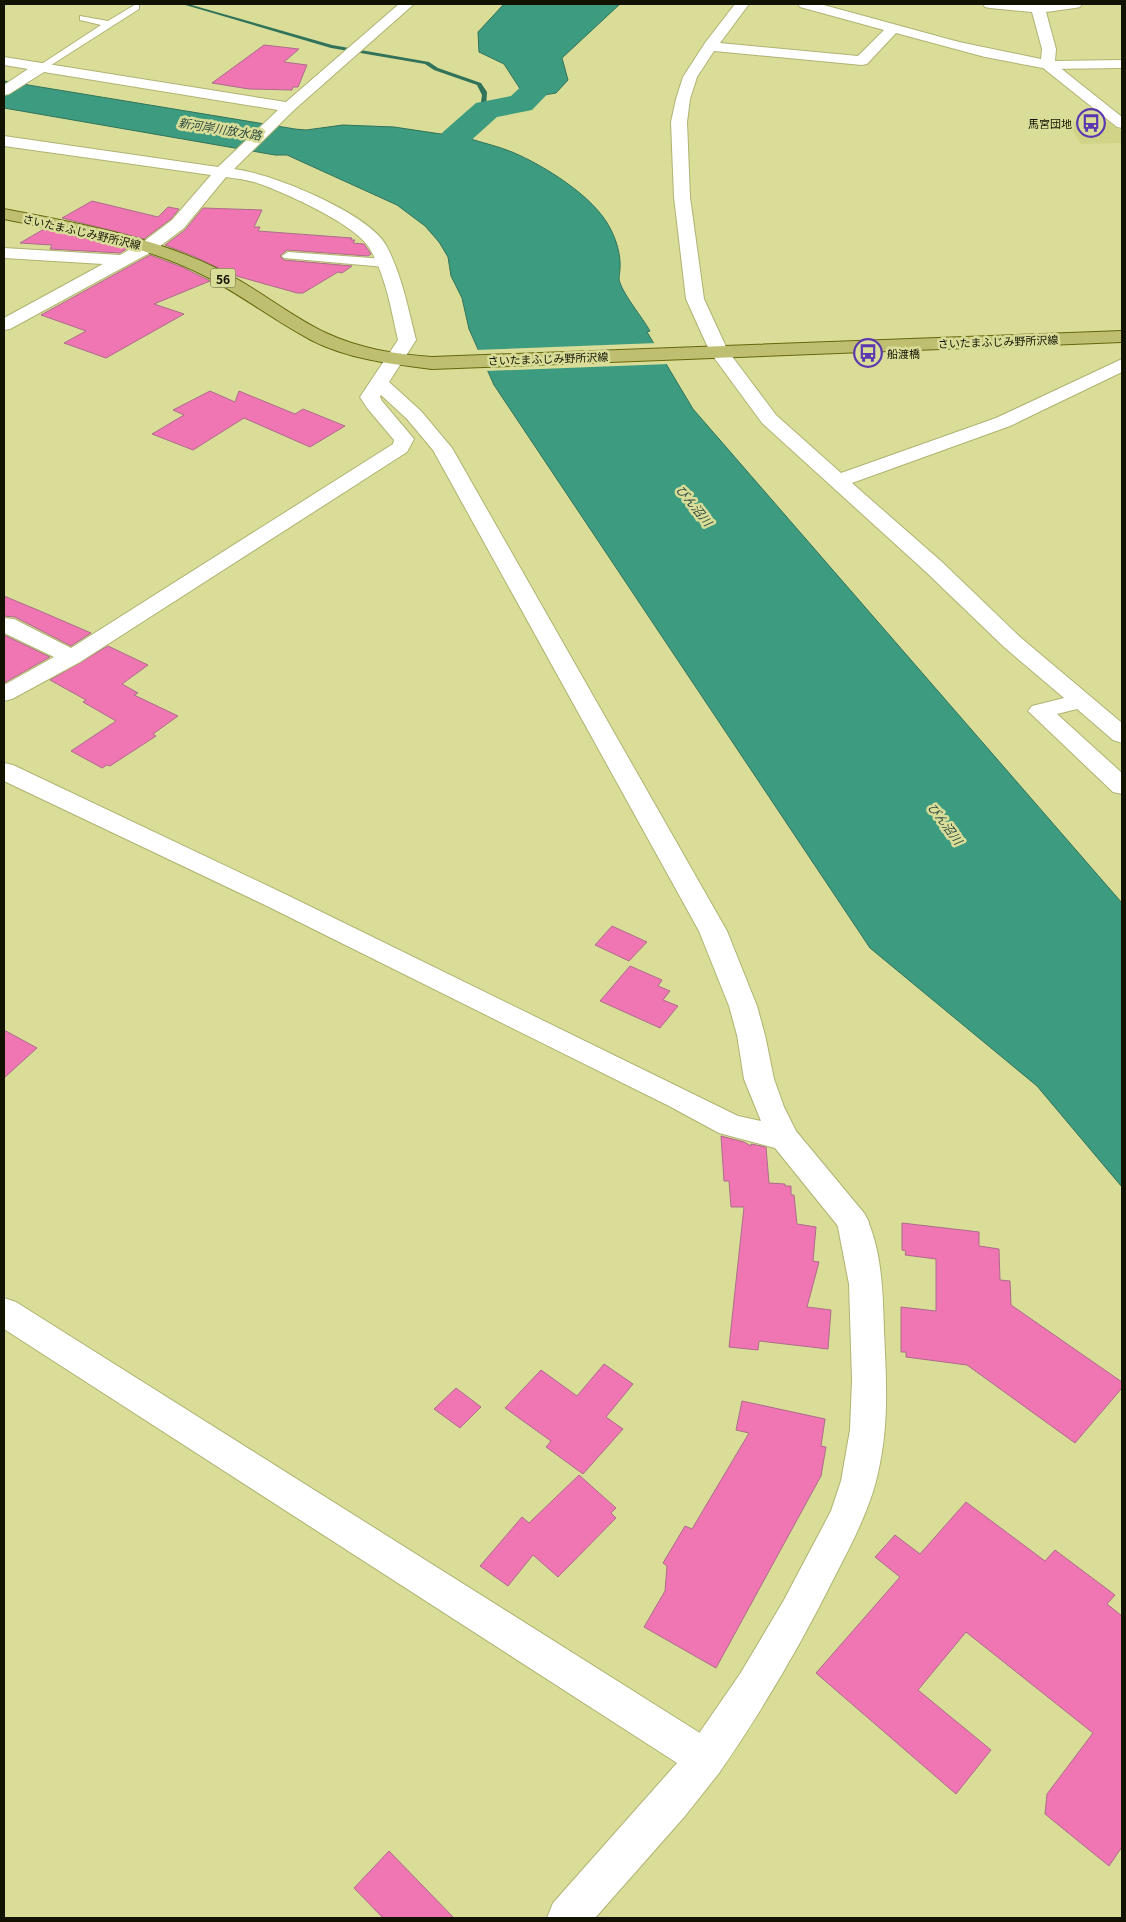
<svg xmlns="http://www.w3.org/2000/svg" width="1126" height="1922" font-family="Georgia,'Noto Sans JP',serif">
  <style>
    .built { fill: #d0d487 }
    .water { fill: #3d9c80; stroke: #30735a }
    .pier { fill: #d9dd98 }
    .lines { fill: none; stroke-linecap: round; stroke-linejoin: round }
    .stream { fill: #30735a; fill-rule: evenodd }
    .river { fill: #3d9c80; fill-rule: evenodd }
    .building { fill: #f075b3; stroke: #ac6d8a }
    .service-casing { stroke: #b0b371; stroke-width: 2 }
    .minor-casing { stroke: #b0b371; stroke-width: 2 }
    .tertiary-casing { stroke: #b0b371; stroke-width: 2 }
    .primary-casing { stroke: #66670c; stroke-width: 2 }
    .service { fill: #fff; fill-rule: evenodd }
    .minor { fill: #fff; fill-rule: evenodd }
    .tertiary { fill: #fff; fill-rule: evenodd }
    .primary { fill: #bebf71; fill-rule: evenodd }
    .labels { text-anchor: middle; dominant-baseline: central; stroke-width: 5; stroke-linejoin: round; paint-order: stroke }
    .far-poi-label { font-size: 11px; fill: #121200; stroke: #d9dd98; text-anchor: end }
    .far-street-label { font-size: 11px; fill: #121200; stroke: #d9dd98 }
    .far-water-label { font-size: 12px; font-style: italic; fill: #2e4b41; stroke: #d9dd98 }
    .shield { fill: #d9dd98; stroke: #4e4f2e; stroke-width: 1 }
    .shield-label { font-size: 12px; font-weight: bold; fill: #121200 }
  </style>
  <rect width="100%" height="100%" fill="#d9dd98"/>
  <!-- built -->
  <path class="built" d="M1067,122H1108L1122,132V143L1081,144Z"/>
  <!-- water -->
  <path class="water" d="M504,4H620L562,58L568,80L556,93L526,98L504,64L479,52L478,32Z
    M4,81L295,129L306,130L343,125L394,127L441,134L454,130L469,120L477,121L465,132L470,133L468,138C482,143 498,146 512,152C543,165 594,196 610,228C616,239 621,255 620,268C620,271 619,276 619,279C621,292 643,318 650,331L647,332L693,409L1122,903V1187L1037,1086L870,948L494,385L469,329L462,298L451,276L448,257L439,242L425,226L397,205L287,155H275L4,108Z"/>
  <!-- pier -->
  <path class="pier" d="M657,343L669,364L485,371L476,350Z"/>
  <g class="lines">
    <!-- stream -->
    <path class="stream" d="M182,4H188L332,45L429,62L438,68L481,83L487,92L486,108L490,110L487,112L480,109L482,95L477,85L434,70L425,64L331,48Z"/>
    <!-- river -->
    <path class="river" d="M553,4H582L553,40L542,58L560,81L532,110L497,117L467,144L454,168L459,171L464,178L459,185C443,189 428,186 418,172L443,132L476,103L511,96L528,80L512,59L530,31Z"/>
  </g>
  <!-- building -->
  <path class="building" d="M264,45L299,49L284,62L307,65L298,87H293L292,90L249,89L212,83Z
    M92,201L158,217L168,207L179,209L171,219L144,239L62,218Z
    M203,208L262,210L254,227H260L258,231L352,238L351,240H355L353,243L364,244L371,254L368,256L287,250L280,256L284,260L352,266L342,273L338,272L303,293H297L233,275L193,256L165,245L185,230Z
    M44,229L82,237L128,248L120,253L50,249L52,245L20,243Z
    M150,255L182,267L210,281L154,304L184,314L106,358L64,343L86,331L41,315Z
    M210,391L235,402L239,391L295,414L303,409L345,426L310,447L244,418L193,450L152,434L184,415L173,410Z
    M4,596L40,611L91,633L71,646L15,617L4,616Z
    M4,635L50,657L4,683Z
    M108,646L148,665L122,684L138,693L134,695L178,716L153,734L156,736L110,766L107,765L102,768L71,751L116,721L83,702L86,700L50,680Z
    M612,926L647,942L629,961L595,945Z
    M630,966L662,980L658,986L670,991L663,1000L678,1006L660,1028L600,1001Z
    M4,1030L37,1048L4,1078Z
    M721,1136L744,1142L751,1146V1144L766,1147L769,1183L785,1184V1186H791V1195H794L797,1224L816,1227L813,1261L819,1262L807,1307L831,1310L828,1349L759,1341L758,1350L729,1347L744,1207H731L729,1181H724Z
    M902,1223L979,1232V1246L999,1249L1000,1280L1010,1281L1011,1305L1122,1382V1388L1075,1443L967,1365L906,1357V1352H901V1307L936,1311V1259L905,1255L906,1251L902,1250Z
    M604,1364L633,1384L606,1417L623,1429L583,1474L546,1447L551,1441L505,1408L541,1370L577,1396Z
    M456,1388L481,1407L460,1428L434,1409Z
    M742,1401L825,1419L821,1446L826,1447L821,1476L716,1668L644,1627L665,1591L667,1566L663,1563L685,1526L692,1529L749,1433L736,1430Z
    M579,1475L616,1508L611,1513L616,1518L558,1577L533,1555L508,1586L480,1566L522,1517L529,1523Z
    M966,1502L1045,1561L1055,1550L1115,1595L1107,1604L1122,1616V1847L1109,1866L1045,1814L1047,1794L1093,1733L966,1632L918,1690L991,1750L956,1794L816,1673L900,1577L875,1557L895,1535L920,1554Z
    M389,1851L454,1918H383L354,1888Z"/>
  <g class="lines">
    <defs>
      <path id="service" d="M136,4L139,5V9L45,69H39L37,67L101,25L80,20V16L108,21Z
        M288,252L385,259L391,263L385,267L284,258L282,256Z"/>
      <path id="minor" d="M399,4H414L294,110L234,169C271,173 368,213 386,245C402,275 408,308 416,340L389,382L421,411L452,448L727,931L757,1006L765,1035L774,1079L784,1107L796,1131L864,1213L869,1222L864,1231L853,1235L842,1231L775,1148L719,1133L669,1106L269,907L4,781V763L13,765L287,895L738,1116L761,1121L744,1079L737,1035L729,1006L699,931L433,450L407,419L381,395L380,397L382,401L414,439L407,452L80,662L12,699L4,701V685L54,657L4,633V618L14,619L71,648L393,444L394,440L367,408L360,397L398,340C391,309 386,277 370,249C357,225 289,195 263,185C251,180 239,179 226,177L184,228L155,250L10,329L4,330V318L103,264L4,258V248L120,255L143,242L172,220L211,175L4,146V136L218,167L278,110L44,72L9,94L4,95V85L28,69L4,65V57L286,102Z
        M735,4H749L720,43L858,56L884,30L800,7L798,4H820L959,42L1041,59L1042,49L1032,12L990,8L985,7L983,4H1082L1080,7L1075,8L1046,12L1056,49L1055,61L1122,60V68L1048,69L985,57L896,33L867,64L862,65L714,51L697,77L690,99L687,122L690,197L704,299L728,351L776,415L841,473L996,418L1122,359V372L1010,426L852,483L942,562L1020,637L1122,723V743L1113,740L1077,709L1057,714L1122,773V794L1113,792L1028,711L1032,706L1064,698L1004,647L926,572L762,423L710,352L686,299L674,197L671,122L676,99L683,77L705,43Z
        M4,1298L16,1302L719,1745L725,1759L719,1773L685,1816L595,1918H547L553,1903L677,1763L4,1329Z"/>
      <path id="tertiary" d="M1048,61L1053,62L1122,117V128L1117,127L1043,68L1041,65L1043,62Z
        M853,1209L864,1213C882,1247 883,1293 884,1331C886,1375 889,1419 880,1463C873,1504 853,1541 834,1578C800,1646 762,1711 719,1773L705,1779L691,1773L685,1759L691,1745L740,1674L784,1600L831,1511L841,1481L850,1430L852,1380L849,1284L837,1222L842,1213Z"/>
      <path id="primary" d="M4,209C77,223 151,236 218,269C256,287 288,315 326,333C360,349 395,354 432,357L1122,331V342L432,369C391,364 348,359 311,340C275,321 243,296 207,277C144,244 73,233 4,219Z"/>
    </defs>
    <!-- service casing -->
    <use href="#service" class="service-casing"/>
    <!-- minor casing -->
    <use href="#minor" class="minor-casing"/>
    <!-- tertiary casing -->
    <use href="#tertiary" class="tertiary-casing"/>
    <!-- primary casing -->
    <use href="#primary" class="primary-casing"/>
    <!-- service -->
    <use href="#service" class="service"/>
    <!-- minor -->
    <use href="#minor" class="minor"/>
    <!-- tertiary -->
    <use href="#tertiary" class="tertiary"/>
    <!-- primary -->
    <use href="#primary" class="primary"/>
  </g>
  <!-- icons -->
  <defs>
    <symbol id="bus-ring" viewBox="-11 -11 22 22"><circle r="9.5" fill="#d9dd98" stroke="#5b38b0" stroke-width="1.5"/><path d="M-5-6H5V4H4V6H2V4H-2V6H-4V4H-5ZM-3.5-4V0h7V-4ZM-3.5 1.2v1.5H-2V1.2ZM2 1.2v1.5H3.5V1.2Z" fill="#5b38b0"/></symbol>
  </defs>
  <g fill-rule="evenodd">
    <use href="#bus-ring" x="1075" y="107" width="32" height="32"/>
    <use href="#bus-ring" x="852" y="337" width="32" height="32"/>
  </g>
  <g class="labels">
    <!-- far-poi labels -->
    <g class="far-poi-label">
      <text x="1072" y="123">馬宮団地</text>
      <text x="887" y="353" text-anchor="start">船渡橋</text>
    </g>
    <!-- far-street labels -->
    <g class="far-street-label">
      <text transform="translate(82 231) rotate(13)">さいたまふじみ野所沢線</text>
      <text transform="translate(998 341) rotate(-2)">さいたまふじみ野所沢線</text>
      <text transform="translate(548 358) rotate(-2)">さいたまふじみ野所沢線</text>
    </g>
    <!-- far-water labels -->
    <g class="far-water-label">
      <text transform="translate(220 128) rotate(9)">新河岸川放水路</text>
      <text transform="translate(695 505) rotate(51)">びん沼川</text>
      <text transform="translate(946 823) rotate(53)">びん沼川</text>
    </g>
    <!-- shield labels -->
    <rect class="shield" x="210.5" y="268.5" width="25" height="19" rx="4"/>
    <g class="shield-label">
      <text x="223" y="278">56</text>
    </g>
  </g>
  <!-- border -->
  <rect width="1126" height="1922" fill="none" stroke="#121200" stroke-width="10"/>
</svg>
